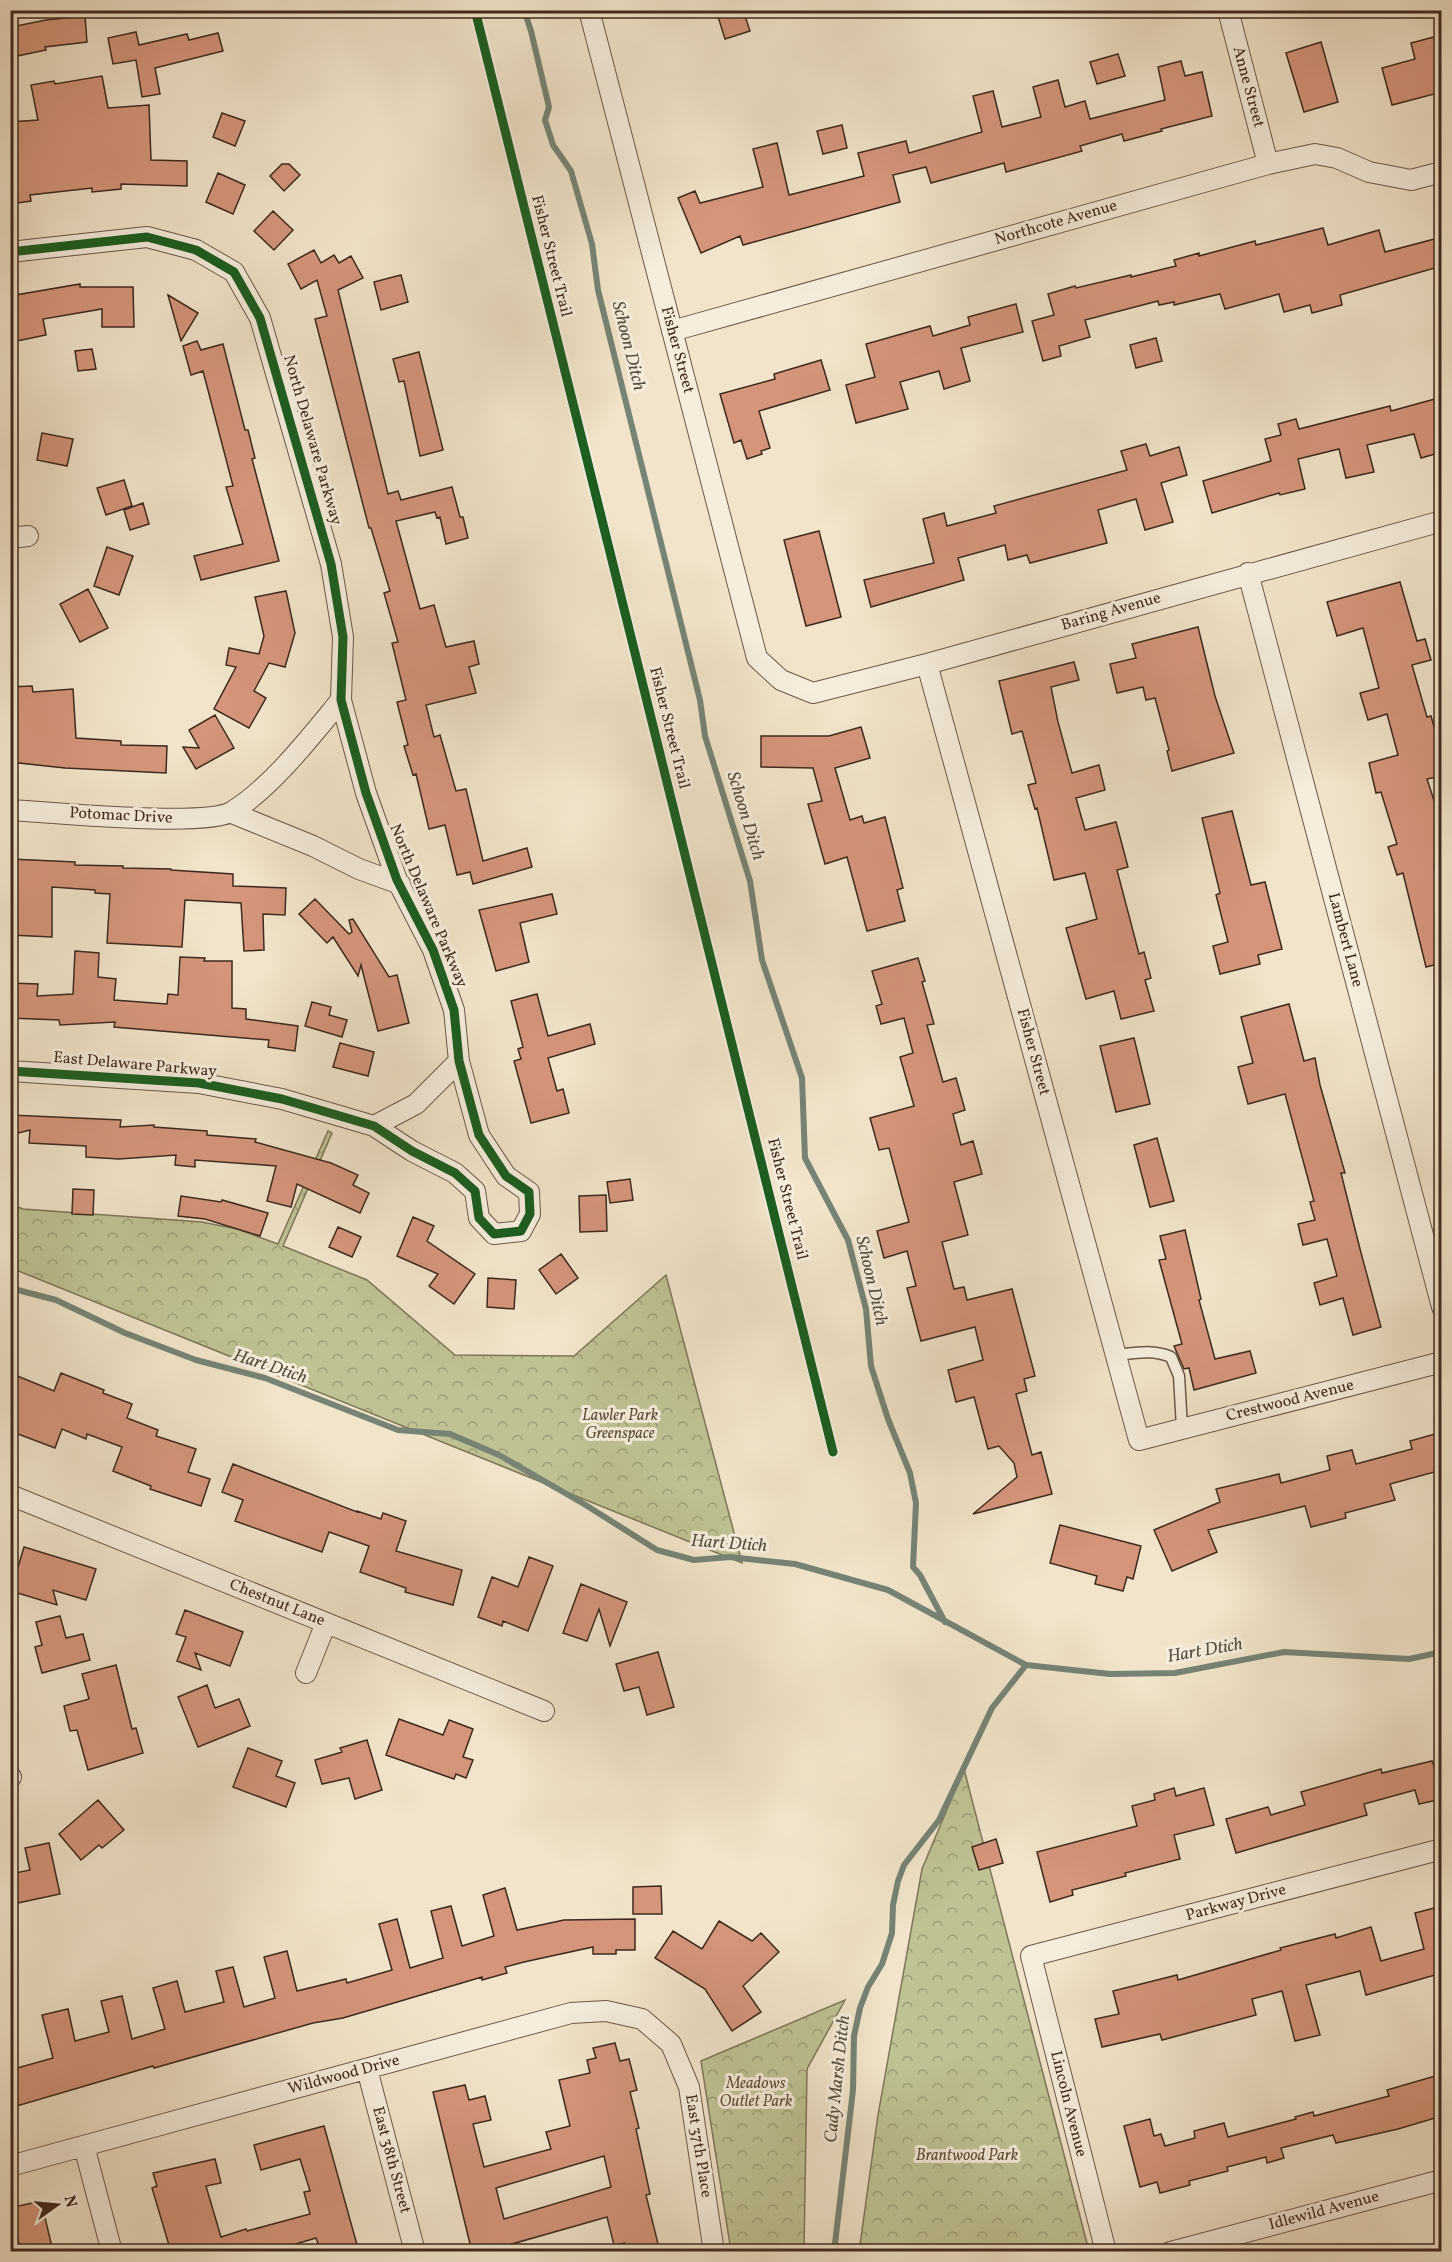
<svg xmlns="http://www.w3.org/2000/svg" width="1452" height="2262" font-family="Vollkorn,serif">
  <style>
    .forest { fill: url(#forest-crowns); stroke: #7e7658; stroke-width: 1.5 }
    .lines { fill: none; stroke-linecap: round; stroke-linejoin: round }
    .stream { stroke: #768375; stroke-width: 6 }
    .building { fill: #d4957b; stroke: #3e2a1c; stroke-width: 1.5; fill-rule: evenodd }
    .lane-casing { stroke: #6b5848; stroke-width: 13 }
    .street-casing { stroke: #6b5848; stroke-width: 22 }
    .lane { stroke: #f6eddd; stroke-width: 10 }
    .street { stroke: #f6eddd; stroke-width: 20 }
    .cycleway-casing { stroke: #f6eddd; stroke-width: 13 }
    .cycleway { stroke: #1b5e20; stroke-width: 9 }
    .labels { text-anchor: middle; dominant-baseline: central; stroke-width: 6; stroke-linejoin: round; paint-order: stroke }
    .street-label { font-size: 16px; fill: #3e2a1c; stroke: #f6eddd }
    .park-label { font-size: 16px; font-style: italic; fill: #5e503a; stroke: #f6eddd }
    .water-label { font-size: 18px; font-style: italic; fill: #564f41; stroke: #f6eddd }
  </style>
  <defs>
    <pattern id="forest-crowns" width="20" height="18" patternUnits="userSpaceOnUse" patternTransform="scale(1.5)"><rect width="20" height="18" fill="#bfc293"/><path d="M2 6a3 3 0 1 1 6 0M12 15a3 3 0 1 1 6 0" fill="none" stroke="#9d9e77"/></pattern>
  </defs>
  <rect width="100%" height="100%" fill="#f1e4ca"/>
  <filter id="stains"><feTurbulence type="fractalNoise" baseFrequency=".00333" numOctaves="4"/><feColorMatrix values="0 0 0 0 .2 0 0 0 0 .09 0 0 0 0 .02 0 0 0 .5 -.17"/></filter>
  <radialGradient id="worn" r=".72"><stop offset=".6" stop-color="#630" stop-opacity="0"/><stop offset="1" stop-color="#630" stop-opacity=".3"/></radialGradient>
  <!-- forest -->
  <path class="forest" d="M328,1131L332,1133L283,1246L367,1280L455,1355L574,1356L666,1275L742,1563L11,1268L10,1204L23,1209L202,1222L237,1229L278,1244Z
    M964,1769L1089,2251L859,2252L878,2115L922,1869Z
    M845,2000L807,2069L804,2251H731L701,2061Z"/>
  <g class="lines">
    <!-- stream -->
    <path class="stream" d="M524,10L531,31L549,107L545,120L553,145L571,171L592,244L598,290L700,700L705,736L750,881L762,960L802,1078L805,1158L848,1240L866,1309L871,1366L888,1419L910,1473L916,1503L913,1567L920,1575L945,1622
      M10,1288L56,1300L125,1333L196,1360L265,1378L398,1430L450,1434L499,1455L584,1504L657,1550L694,1560L730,1557L795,1564L888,1590L1026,1665L1110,1674L1175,1673L1284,1652L1409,1659L1442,1652
      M834,2252L853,2090L854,2036L860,2008L868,1987L882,1964L892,1933L893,1905L898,1881L904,1865L939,1820L992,1708L1026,1665"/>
  </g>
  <!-- building -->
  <path class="building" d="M716,10H743L750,31L725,39Z
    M85,16L87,42L45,47L46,50L17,56L11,27L46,20Z
    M136,32L139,45L187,34L189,40L218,33L223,51L155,68L160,94L142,97L136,60L113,64L108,38Z
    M1434,37L1438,52L1442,51V92L1392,105L1382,68L1415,59L1411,43Z
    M1321,42L1338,102L1304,112L1286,53Z
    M1118,54L1125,76L1097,84L1090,62Z
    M1181,61L1185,76L1202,72L1212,116L1161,129L1162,131L1124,141L1122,134L1080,146L1082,151L1006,172L1004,163L931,183L926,167L893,175L900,202L743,245L740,236L701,253L678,198L695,191L700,203L763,187L753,149L777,143L789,195L864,176L858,153L906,141L909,153L982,132L973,96L993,91L1002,127L1041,117L1033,87L1058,80L1065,107L1085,101L1090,119L1165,100L1158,67Z
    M102,76L108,108L149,105L151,160L187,161V186L121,184V189L92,192V188L30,195L31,201L10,204V122L38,120L31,85L54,81L55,84Z
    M222,113L245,121L235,146L213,137Z
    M842,125L847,148L823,154L817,131Z
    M282,164H289L300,175L284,191L270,176Z
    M218,173L245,185L233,214L206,202Z
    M273,211L293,230L274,250L254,231Z
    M1323,228L1328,245L1379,230L1385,252L1442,237V266L1340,295L1342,305L1312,313L1310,305L1284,312L1279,294L1225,309L1220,294L1174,305V302L1159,305L1158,301L1085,320L1090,337L1059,346L1061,356L1043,361L1032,321L1054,315L1048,294L1075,286L1076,288L1131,275V277L1176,266L1174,260L1199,253V256L1255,241L1256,245Z
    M314,250L321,263L334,255L339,263L351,256L363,278L338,290L388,494L398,491L401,500L452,487L460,517H463L468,538L446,544L440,517L437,518L435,512L396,521L420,609L434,605L446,647L474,641L479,664L469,667L476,693L426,705L434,737L440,735L456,791L466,789L483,861L527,848L532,867L473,884L470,872L457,875L445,825L429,829L416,774L413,775L404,746L408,745L397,702L406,700L392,643L398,642L384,593L390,591L371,528H369L315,319L327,316L317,280L301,289L288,264Z
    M401,275L408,302L381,310L374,282Z
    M80,284V287H133L134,327H102V309L43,319L46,335L12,342L10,296Z
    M168,295L198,313L181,341Z
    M1016,304L1023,332L961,348L970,381L944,389L939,371L900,382L908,409L856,423L846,385L875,377L866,344L930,326L933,336L970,325L968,317Z
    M1156,338L1162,361L1136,368L1130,345Z
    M197,341L201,350L223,344L245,430H248L255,458L252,459L279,561L201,580L194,556L243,544L226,487L233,486L203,371L191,375L183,346Z
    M92,349L96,369L78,371L75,351Z
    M419,352L443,450L420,456L404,381L399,382L393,359Z
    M821,360L830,390L759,411L770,448L761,451L762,454L747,459L741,440L734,443L720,394L775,379L774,374Z
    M1442,397V452L1421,458L1414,434L1367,445L1374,472L1346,478L1339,449L1298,459L1305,489L1280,495L1279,493L1212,513L1203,481L1271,461L1265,439L1281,435L1278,424L1296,419L1299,429L1390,406L1391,411Z
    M42,433L73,439L67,466L37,460Z
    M1146,444L1150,456L1179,447L1187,475L1161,483L1173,522L1145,530L1136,499L1098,510L1107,543L1030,563L1027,555L1008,560L1005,545L958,558L964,580L871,607L864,580L934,563L923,519L944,513L947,526L996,513L994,506L1127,470L1121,451Z
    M124,480L132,506L106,515L97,488Z
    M143,503L149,524L130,530L124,510Z
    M819,531L841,617L806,626L784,540Z
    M107,547L133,556L119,595L94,586Z
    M1400,582L1417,641L1425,639L1431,660L1412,665L1427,717L1431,716L1442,755V776L1427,779L1442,825V861L1434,864L1442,894V963L1426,967L1403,873L1397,875L1388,847L1397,844L1381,792L1376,793L1369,763L1398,755L1387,714L1368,720L1360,693L1379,688L1363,628L1337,636L1327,602Z
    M88,589L108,628L80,642L60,604Z
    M286,591L295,633L285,667L269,663L254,691L266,698L249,728L214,709L236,667L226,665L229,648L259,654L264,636L255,597Z
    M1198,627L1215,696L1234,753L1172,771L1167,751L1169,750L1155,698L1146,700L1143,687L1117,693L1110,664L1136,658L1132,644Z
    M1074,662L1079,680L1051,687L1058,722L1072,773L1099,765L1105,790L1076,798L1085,830L1116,822L1128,867L1117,870L1139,954L1144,952L1151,978L1145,980L1154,1011L1121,1019L1114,991L1086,999L1066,928L1097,919L1085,873L1054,880L1037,808L1035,809L1028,785L1036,783L1022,731L1012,734L999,681Z
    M32,686L33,692L73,689L76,738L121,741V745L167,746L166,773L65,768L10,762V687Z
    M215,715L234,748L196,769L183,747L199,748L189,730Z
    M861,727L870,758L835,768L850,820L862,816L864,823L885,817L903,888L897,890L905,921L867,931L847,857L825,864L808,804L822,801L813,768L761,767V736H829Z
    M1232,811L1251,885L1265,882L1282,949L1258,955L1260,964L1220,974L1213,946L1228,942L1216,895L1220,893L1202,818Z
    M10,859L75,862V865L123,866V868L171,869V870L233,874V886L286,888L285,915L263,914L264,950L244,951L241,903L185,900L182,947L107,943L110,894L95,893V890L52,887V937L10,935Z
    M552,894L557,914L520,923L529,962L496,971L479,910Z
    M315,899L349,934L352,932L349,920L353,919L389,977L397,975L409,1023L378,1031L361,965L358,976L333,937L327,943L299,914Z
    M75,951L99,953L98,977L116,979L114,1000L167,1004L168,994L178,995L180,957L205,958L204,961H232V1008L246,1009V1019L298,1026L295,1051L268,1047L269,1040L114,1027L115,1022L60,1025L59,1020L10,1018V983L38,984L37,996L73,994Z
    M918,958L925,981L922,982L934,1024L927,1025L943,1082L956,1078L965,1110L953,1114L961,1145L973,1141L982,1174L954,1182L968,1235L942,1242L954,1289L964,1287L967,1300L1012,1289L1035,1376L1024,1379L1027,1391L1016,1394L1032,1455L1041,1452L1052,1494L973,1514L1017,1477L1014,1463L999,1446L988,1449L974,1397L956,1402L948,1370L983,1360L975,1327L921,1341L907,1288L916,1286L907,1251L884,1258L877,1231L909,1222L889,1148L879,1150L870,1118L914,1106L900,1057L913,1053L904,1018L881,1024L876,1006L882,1004L872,971Z
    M537,994L548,1036L590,1024L595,1044L548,1058L557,1091L563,1089L569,1113L531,1123L514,1061L521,1059L518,1049L523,1047L511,1001Z
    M312,1002L331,1007L329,1015L347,1020L342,1037L305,1026Z
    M1289,1004L1304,1061L1315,1058L1320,1085L1345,1173H1341L1360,1249L1381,1327L1353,1335L1343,1298L1320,1305L1314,1283L1337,1276L1327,1239L1303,1245L1298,1224L1315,1220L1310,1202L1314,1201L1285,1094L1248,1104L1238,1067L1253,1063L1241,1017Z
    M1134,1038L1150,1104L1116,1112L1100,1046Z
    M340,1043L374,1052L368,1076L333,1067Z
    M10,1115L121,1120L120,1127L154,1125V1127L207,1131V1135L256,1139L255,1142L331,1163L358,1175L353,1185L369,1193L360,1213L297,1184L291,1207L267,1201L276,1166L195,1160V1167L175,1165L176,1155L119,1159L86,1157V1146L29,1143L30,1130L10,1135Z
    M1157,1138L1174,1201L1150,1207L1134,1145Z
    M630,1179L633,1200L610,1203L607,1182Z
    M73,1189L94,1190L93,1215L72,1214Z
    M606,1195L607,1231L580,1232L579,1196Z
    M181,1196L221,1202L222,1200L268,1213L260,1236L205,1219L178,1216Z
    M413,1217L434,1226L427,1241L475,1274L454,1304L429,1286L438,1274L397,1256Z
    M338,1227L361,1237L352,1257L329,1247Z
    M1185,1230L1201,1299L1199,1300L1215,1359L1250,1351L1256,1373L1194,1390L1189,1368L1184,1369L1174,1346L1182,1344L1159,1260L1166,1259L1160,1236Z
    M561,1254L578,1278L556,1294L539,1270Z
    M488,1278L516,1280L514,1309L487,1307Z
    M10,1373L54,1391L61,1373L104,1390L103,1393L132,1404L127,1418L158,1430L156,1436L196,1449L188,1472L210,1479L201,1506L150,1489L151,1486L113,1471L122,1447L87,1434L86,1439L62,1429L55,1448L10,1431Z
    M1442,1432V1470L1390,1484L1395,1500L1345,1513L1346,1518L1311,1527L1305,1506L1208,1530L1217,1552L1172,1571L1154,1530L1220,1502L1216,1489L1279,1474L1281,1483L1330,1470L1327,1456L1352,1450L1356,1464L1412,1449L1410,1441Z
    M233,1464L357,1512V1511L381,1519L383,1513L406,1521L396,1551L462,1570L453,1605L405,1592L406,1588L360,1572L369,1546L329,1532L322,1552L235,1521L243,1500L222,1492Z
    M1060,1525L1141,1546L1133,1579L1127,1577L1123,1591L1095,1584L1097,1576L1050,1563Z
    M24,1547L96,1569L86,1600L53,1590L57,1605L11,1591Z
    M529,1557L553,1566L528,1631L503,1621L502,1626L478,1617L492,1577L518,1587Z
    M581,1584L627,1602L610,1646L599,1609L587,1641L563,1633Z
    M185,1610L243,1632L230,1666L195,1653L201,1670L177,1661L186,1637L176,1634Z
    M60,1616L66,1638L83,1634L90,1660L42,1673L35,1647L42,1645L36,1622Z
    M658,1652L674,1707L647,1715L639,1687L624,1691L616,1664Z
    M116,1665L132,1729L136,1728L143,1753L88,1770L77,1730L70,1731L64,1706L89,1699L82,1674Z
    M207,1685L215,1708L239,1699L250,1726L198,1747L178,1697Z
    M399,1719L443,1735L449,1720L473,1729L463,1757L473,1760L466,1778L456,1774L454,1779L386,1755Z
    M367,1740L382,1790L355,1799L349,1778L322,1784L315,1760L342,1752L340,1748Z
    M248,1748L282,1761L276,1776L295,1783L286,1807L233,1787Z
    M1432,1761L1435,1769L1442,1767V1799L1419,1804L1415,1790L1364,1804L1367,1815L1236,1853L1226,1819L1268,1807L1271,1815L1305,1805L1301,1792L1381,1769L1382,1773Z
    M1174,1788L1176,1796L1204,1788L1214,1825L1174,1835L1180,1859L1125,1873L1126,1876L1072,1890L1073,1895L1050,1902L1037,1852L1137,1826L1132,1806L1155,1800L1154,1794Z
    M98,1800L124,1830L102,1848L99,1845L81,1860L59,1834Z
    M996,1839L1003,1863L979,1870L972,1847Z
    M49,1843L60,1894L13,1904L10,1874L30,1870L25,1848Z
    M661,1886L662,1914H633V1887Z
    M505,1888L517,1930L564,1920L635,1919V1950H616V1954H593V1947L524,1962L505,1967L507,1973L482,1980V1977L343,2018L313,2023L154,2068L153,2066L10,2108V2070L53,2058L42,2015L68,2009L75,2041L109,2032L101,2001L122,1996L132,2039L165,2029L153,1988L177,1981L185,2012L224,2002L216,1971L233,1967L244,2007L275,1998L264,1957L287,1951L297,1991L346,1979L347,1983L392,1970L379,1924L397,1919L410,1968L443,1958L431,1911L451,1906L462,1946L494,1936L483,1895Z
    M1442,1906V1973L1366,1995L1360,1971L1306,1985L1320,2035L1295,2041L1282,1991L1252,1999L1256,2015L1162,2040L1160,2034L1102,2047L1095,2019L1119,2014L1113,1991L1177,1975L1178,1980L1281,1950L1280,1948L1335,1934L1336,1938L1371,1927L1381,1961L1424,1949L1415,1913Z
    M719,1921L752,1941L761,1933L779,1952L743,1986L761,2012L732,2031L705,1989L655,1958L673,1931L702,1949Z
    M615,2043L620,2061L629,2059L637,2090L630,2092L639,2128L636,2129L650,2194L646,2195L660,2252H627L625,2243L614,2245L607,2217L505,2246L506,2252H472L433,2092L465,2085L469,2100L485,2096L491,2120L473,2124L484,2167L551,2149L546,2132L570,2126L559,2080L590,2073L587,2060L596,2058L593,2048ZM604,2156L611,2187L504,2219L496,2188Z
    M1442,2074V2116L1398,2129L1336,2143L1333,2135L1281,2148L1284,2158L1267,2163L1266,2157L1227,2167L1228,2171L1189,2181L1190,2185L1160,2193L1157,2182L1140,2187L1124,2126L1150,2119L1154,2136L1161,2134L1165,2146L1195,2138L1194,2131L1224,2123L1228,2137L1296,2119L1295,2117L1313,2112L1314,2116L1389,2096L1387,2090Z
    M324,2126L359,2252H321L316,2238L269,2252H171L152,2188L157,2186L153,2173L215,2159L221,2183L206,2186L221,2237L246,2229L247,2231L310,2214L304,2192L310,2191L300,2159L261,2170L254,2145Z
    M41,2201L52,2247L34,2252H21L10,2208Z"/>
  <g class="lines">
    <defs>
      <path id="lane" d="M1116,1355C1135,1353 1153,1349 1171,1357L1179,1376L1182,1428"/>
      <path id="street" d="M589,10L757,658L781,680L813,693L927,664L1442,521
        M1228,10L1268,164
        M10,252L147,237L196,250L234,272L260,318L331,564L343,637L341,700L366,793L397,880L433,950L454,1010L459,1061L479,1135L506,1176L529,1192L530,1214L521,1231L494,1234L479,1218L475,1191L455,1173L412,1151L374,1126L282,1099L199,1083L10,1071
        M672,331L1268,164L1315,154L1337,158L1369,172L1411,180L1442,172
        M10,538L28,536
        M1248,573L1442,1307
        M927,664L1139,1440L1442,1362
        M10,810C50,812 207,828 233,811C272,787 312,735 341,700
        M232,813L313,846L359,869L400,884
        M374,1126L416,1104L459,1061
        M10,1495L544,1711
        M306,1673L326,1623
        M10,1776L11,1777
        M367,2069L415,2252
        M84,2146L112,2252
        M10,2166L571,2013L606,2011L642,2019L671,2044L689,2087L714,2252
        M1106,2252L1031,1956L1442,1849
        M1171,2252L1442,2180"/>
    </defs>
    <!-- lane casing -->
    <use href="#lane" class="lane-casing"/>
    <!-- street casing -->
    <use href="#street" class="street-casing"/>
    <!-- lane -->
    <use href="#lane" class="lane"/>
    <!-- street -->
    <use href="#street" class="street"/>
    <defs>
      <path id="cycleway" d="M475,10C593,491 718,970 833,1452
        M10,252L147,237L196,250L234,272L260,318L331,564L343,637L341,700L366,793L397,880L433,950L454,1010L459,1061L479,1135L506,1176L529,1192L530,1214L521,1231L494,1234L479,1218L475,1191L455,1173L412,1151L374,1126L282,1099L199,1083L10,1071"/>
    </defs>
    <!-- cycleway casing -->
    <use href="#cycleway" class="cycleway-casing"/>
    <!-- cycleway -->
    <use href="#cycleway" class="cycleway"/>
  </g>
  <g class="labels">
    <!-- street labels -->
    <g class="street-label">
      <text transform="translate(1248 87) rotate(75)">Anne Street</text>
      <text transform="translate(1056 223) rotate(-16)">Northcote Avenue</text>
      <text transform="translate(551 256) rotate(76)">Fisher Street Trail</text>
      <text transform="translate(677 350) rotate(75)">Fisher Street</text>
      <text transform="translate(312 440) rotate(74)">North Delaware Parkway</text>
      <text transform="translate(1111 612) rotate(-16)">Baring Avenue</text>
      <text transform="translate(669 728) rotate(76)">Fisher Street Trail</text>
      <text transform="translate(121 816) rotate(3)">Potomac Drive</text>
      <text transform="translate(428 906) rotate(67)">North Delaware Parkway</text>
      <text transform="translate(1345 940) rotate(75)">Lambert Lane</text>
      <text transform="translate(1033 1052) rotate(75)">Fisher Street</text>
      <text transform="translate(135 1065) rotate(5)">East Delaware Parkway</text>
      <text transform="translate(787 1199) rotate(76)">Fisher Street Trail</text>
      <text transform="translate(1290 1401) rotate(-14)">Crestwood Avenue</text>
      <text transform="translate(277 1603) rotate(22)">Chestnut Lane</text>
      <text transform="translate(1236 1903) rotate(-15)">Parkway Drive</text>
      <text transform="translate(344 2075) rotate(-15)">Wildwood Drive</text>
      <text transform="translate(1068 2104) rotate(76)">Lincoln Avenue</text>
      <text transform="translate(698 2146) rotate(81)">East 37th Place</text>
      <text transform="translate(391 2160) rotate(75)">East 38th Street</text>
      <text transform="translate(1324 2211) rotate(-15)">Idlewild Avenue</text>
    </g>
    <!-- park labels -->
    <g class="park-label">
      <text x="620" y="1416">Lawler Park<tspan x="620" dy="18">Greenspace</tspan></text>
      <text x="756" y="2084">Meadows<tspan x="756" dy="18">Outlet Park</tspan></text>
      <text x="967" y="2156">Brantwood Park</text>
    </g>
    <!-- water labels -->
    <g class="water-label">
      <text transform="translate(628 346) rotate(76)">Schoon Ditch</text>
      <text transform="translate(745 816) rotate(73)">Schoon Ditch</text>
      <text transform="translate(871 1281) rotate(77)">Schoon Ditch</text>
      <text transform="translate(270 1367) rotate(18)">Hart Dtich</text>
      <text transform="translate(729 1544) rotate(4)">Hart Dtich</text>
      <text transform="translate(1205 1651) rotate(-10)">Hart Dtich</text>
      <text transform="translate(838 2079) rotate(-84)">Cady Marsh Ditch</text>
    </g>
  </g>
  <!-- margin -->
  <rect width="1452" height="2262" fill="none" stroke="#f1e4ca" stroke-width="36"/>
  <rect x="12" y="12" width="1428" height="2238" fill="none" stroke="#3e2a1c" stroke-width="3"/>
  <rect x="18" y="18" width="1416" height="2226" fill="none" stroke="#3e2a1c" stroke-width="1.5"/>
  <!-- north arrow -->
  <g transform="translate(57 2205) rotate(75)" stroke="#f6eddd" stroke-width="4.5" paint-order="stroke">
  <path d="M0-4.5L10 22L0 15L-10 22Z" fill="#3e2a1c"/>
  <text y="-9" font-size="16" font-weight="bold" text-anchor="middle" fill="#3e2a1c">N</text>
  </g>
  <rect width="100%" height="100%" filter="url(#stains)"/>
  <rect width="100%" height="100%" fill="url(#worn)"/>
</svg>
